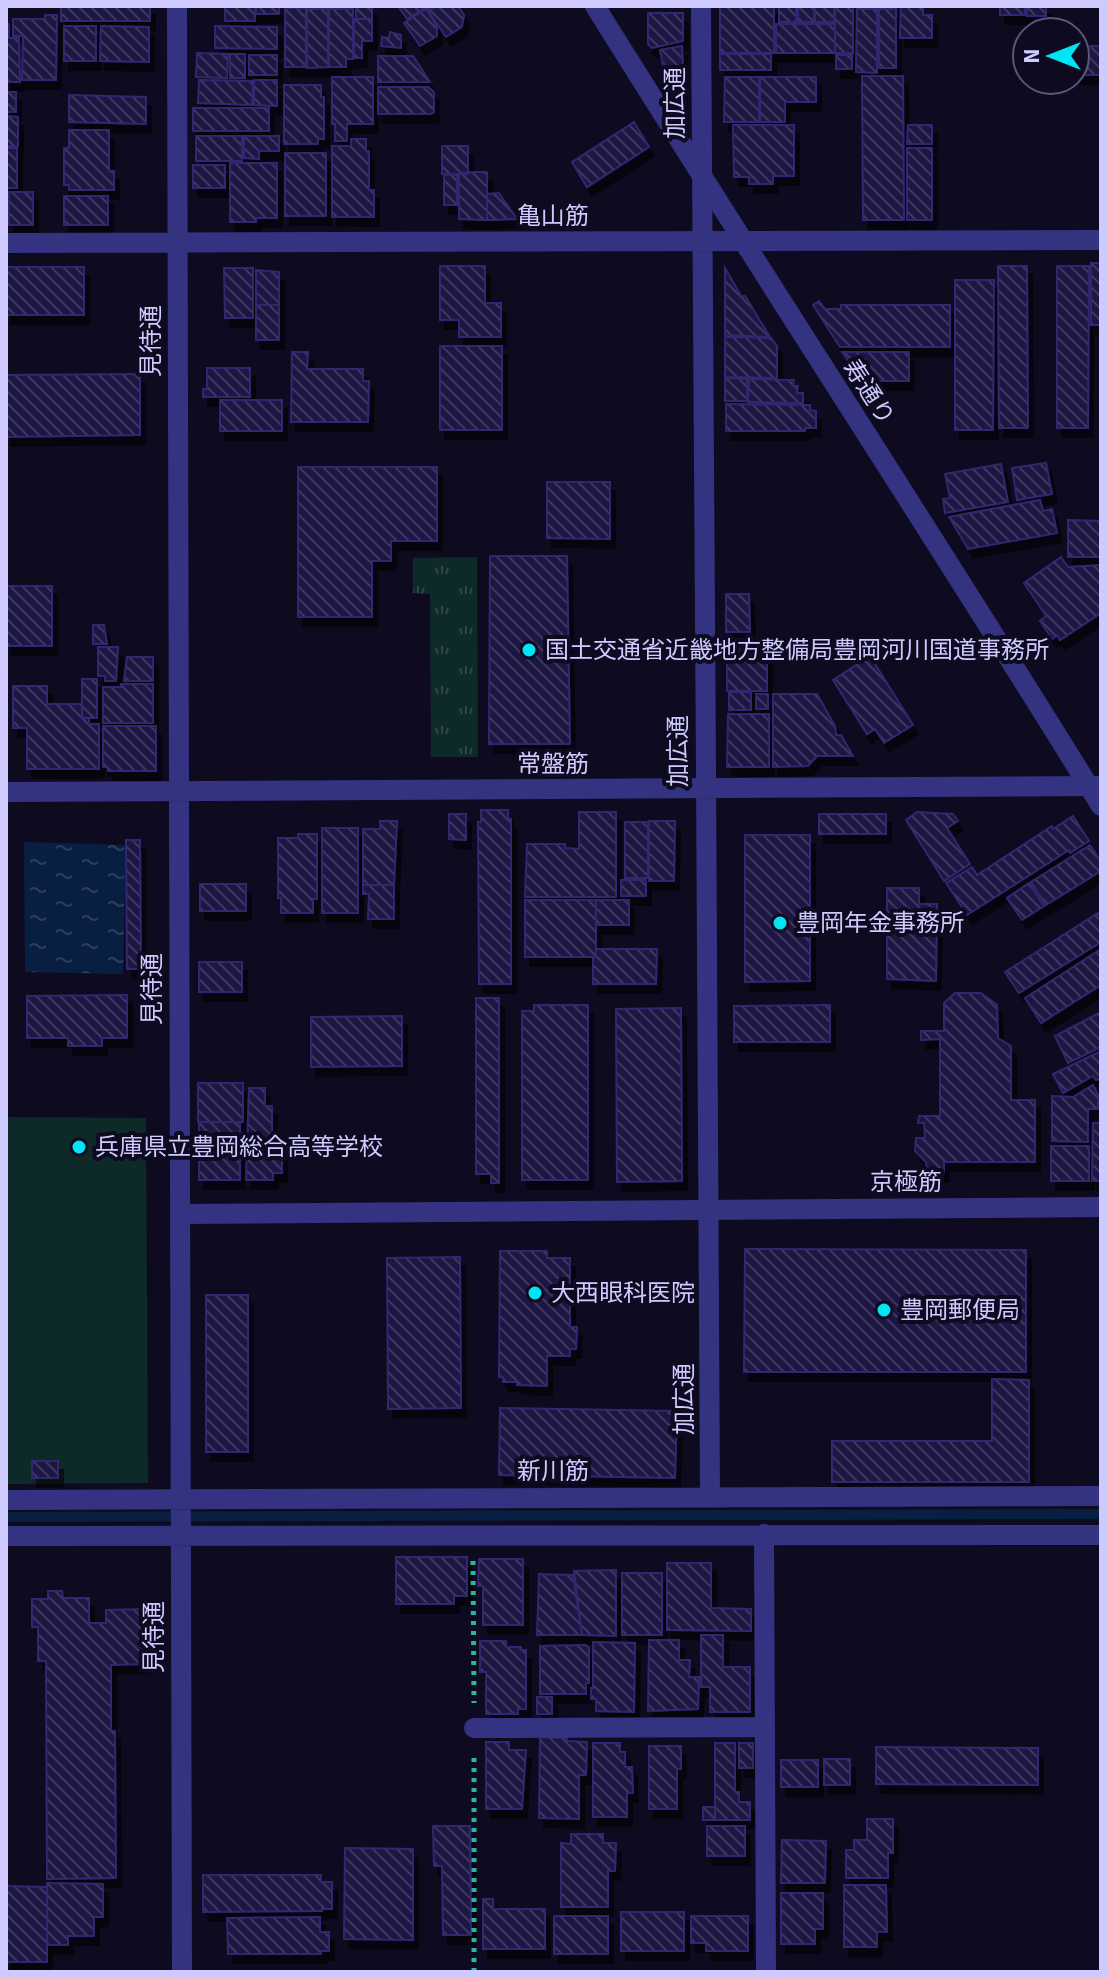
<svg xmlns="http://www.w3.org/2000/svg" width="1107" height="1978" font-family="Signika,'Noto Sans JP',sans-serif">
  <style>
    .grass { fill: #0e2a28 }
    .park { fill: url(#park-tufts) }
    .water { fill: url(#water-ripples) }
    .lines { fill: none; stroke-linecap: round; stroke-linejoin: round }
    .stream { stroke: #081f42; stroke-width: 10 }
    .building { fill: url(#building-back-hatch); stroke: #33276f; stroke-width: 2; filter: url(#shadow) }
    .path { stroke: #26b7a9; stroke-width: 5; stroke-dasharray: 4 6; stroke-linecap: butt }
    .minor { stroke: #343382; stroke-width: 20 }
    .tertiary { stroke: #343382; stroke-width: 20 }
    .poi-dot { fill: #00e4f5; stroke: #0e0b20; stroke-width: 3 }
    .labels { text-anchor: middle; dominant-baseline: central; stroke-width: 8; stroke-linejoin: round; paint-order: stroke }
    .street-label { font-size: 24px; fill: #cecaff; stroke: #0e0b20 }
    .poi-label { font-size: 24px; fill: #cecaff; stroke: #0e0b20; text-anchor: start }
  </style>
  <defs>
    <pattern id="park-tufts" width="24" height="20" patternUnits="userSpaceOnUse" patternTransform="scale(2)"><rect width="24" height="20" fill="#0e2a28"/><path d="M3 7l-1-3M5 7V3M7 7l1-3M15 17l-1-3M17 17v-4M19 17l1-3" fill="none" stroke="#304848"/></pattern>
    <pattern id="water-ripples" width="26" height="14" patternUnits="userSpaceOnUse" patternTransform="scale(2)"><rect width="26" height="14" fill="#081f42"/><path d="M2 4q2-2 4 0t4 0M15 11q2-2 4 0t4 0" fill="none" stroke="#2b3e5e"/></pattern>
    <pattern id="building-back-hatch" width="6" height="6" patternUnits="userSpaceOnUse" patternTransform="scale(2)"><rect width="6" height="6" fill="#1d1642"/><path d="M-1 5l2 2M0 0l6 6M5-1l2 2" fill="none" stroke="#3d375e"/></pattern>
    <filter id="shadow"><feDropShadow dx="5" dy="9" stdDeviation="0" flood-color="#0009"/></filter>
  </defs>
  <rect width="100%" height="100%" fill="#0e0b20"/>
  <!-- grass -->
  <path class="grass" d="M6,1117L146,1118L148,1483L6,1484Z"/>
  <!-- park -->
  <path class="park" d="M477,557L478,757H431L430,594L413,593V558Z"/>
  <!-- water -->
  <path class="water" d="M24,842L126,845L123,974L25,972Z"/>
  <g class="lines">
    <!-- stream -->
    <path class="stream" d="M6,1517L1101,1514"/>
  </g>
  <!-- building -->
  <path class="building" d="M61,6H150V21H61Z
    M225,6H255V21H225Z
    M256,6H279V14H256Z
    M356,6H372V19H356Z
    M398,6H432L427,9L426,7L407,19Z
    M436,6H458L464,15L462,27L446,37L428,11Z
    M720,6H774V53H720Z
    M779,6H796V22H779Z
    M798,6H814V22H798Z
    M815,6H834V22H815Z
    M835,6H853V53H835Z
    M901,6H923V15H932V38H900Z
    M1000,6H1025V15H1000Z
    M1027,6H1046V16H1027Z
    M285,8H306V67H285Z
    M307,9H328V67L307,68Z
    M329,9H353V59H346V67H329Z
    M426,9L437,26V36L420,46L404,23Z
    M857,9H877V73L856,72Z
    M879,9H896V68H879Z
    M648,13H683V41L652,48L648,44Z
    M45,15H57L56,80H22L23,36H13V19H45Z
    M354,19H372V41H362V58H354Z
    M6,22L9,24V38H19L20,82H6Z
    M776,24H835V53H776Z
    M64,26H96V61H64Z
    M101,26L149,27V62L100,61Z
    M215,26L277,27V49L215,48Z
    M390,32L401,35V48L381,46L382,37L389,38Z
    M682,46L683,68L664,71L660,50Z
    M1075,46H1101V75H1075Z
    M197,53L228,54L227,78L196,77Z
    M230,54H245V78H230Z
    M720,54H771V70H720Z
    M249,55H277V75H249Z
    M836,55H852V69H836Z
    M378,56H413L430,82H378Z
    M683,69L682,97L665,72Z
    M862,76H903L904,220H863Z
    M332,77H373V124H347V141H335V124H332Z
    M725,77H759V122H724Z
    M760,77H816V102H785V122H760Z
    M199,80L253,81L252,105L198,103Z
    M254,80H277V106L254,105Z
    M284,85H321V97H324V139H318V144H284Z
    M378,87H428L434,92V112L431,114H378Z
    M6,92H16V112H6Z
    M69,95L146,97V124L69,122Z
    M193,108H269V131H193Z
    M6,116L18,117V146H6Z
    M634,122L649,147L587,187L572,162Z
    M733,125H794V176H773V184H749V177H734Z
    M908,125H932V144H907Z
    M69,130H109V171H114V190H69V185H64V148H69Z
    M196,136H242V161H196Z
    M244,136H279V151H259V159L244,158Z
    M351,139H366V151H369V190H374V217H332V146H351Z
    M442,146H468V174H442Z
    M6,148H17V188H6Z
    M907,148H932V220H907Z
    M285,153H326V216H285Z
    M230,163H277V218H256V222H230Z
    M193,165H225V188H193Z
    M468,172H487V220L459,219V174Z
    M444,175H457V205H444Z
    M9,192H33V225H9Z
    M499,193L517,219L487,220V194Z
    M64,196H108V225H64Z
    M1091,263H1101V325H1091Z
    M440,266H485V303H501V337H459V320H440Z
    M998,266H1027L1028,428H999Z
    M1057,266H1089L1088,428H1057Z
    M6,267H84V315H6Z
    M224,268H253V318H225Z
    M725,268L741,296H745L770,337L725,335Z
    M256,270L279,272V305H256Z
    M955,280H994L993,430H955Z
    M819,301L825,309H841V305H950V347H840L813,305Z
    M256,305H279V340H256Z
    M725,337L771,338L777,346V378L725,377Z
    M440,346H502V430H440Z
    M292,352H308L307,369H363V381H369L368,422H291Z
    M842,352H909V381H862Z
    M207,368H250V397H203V389H207Z
    M140,374V435L6,437V375Z
    M725,378L747,379V401H725Z
    M749,379L794,380L793,386H798L797,393H803V403L748,402Z
    M220,400H282V431H220Z
    M726,404L810,405V410L816,411V428H805V431H726Z
    M1046,463L1052,494L1017,500L1012,468Z
    M1001,464L1008,502L945,513L943,499L950,498L945,474Z
    M298,467H437V541H391V561H372V617H298Z
    M547,482H610V539L547,538Z
    M1040,500L1043,511L1052,509L1057,533L968,549L949,517Z
    M1068,520L1101,521V557H1068Z
    M490,556H567L570,744H489Z
    M1061,557L1068,567L1101,565V613L1060,640L1057,635L1052,639L1040,621L1046,616L1024,583Z
    M6,586H52V646H6Z
    M726,594H749L750,632H726Z
    M93,625H104L107,644H93Z
    M727,641H767V691H727Z
    M98,647H118L116,681H105V676H98Z
    M870,656L913,725L884,743L875,729L867,734L833,680Z
    M127,657H153V681H124Z
    M82,679H97V718H82Z
    M121,684H153V723H103V687H121Z
    M13,686H47V704H82V718H89V724H99V769H27V728H13Z
    M729,692H751V710H729Z
    M756,694H768V709H756Z
    M773,694H817L835,726L836,735H841L853,756H817L808,766L773,767Z
    M728,714H769V767H727Z
    M103,726H156V771H108V767H103Z
    M481,810H508V819H511V984H479L478,822H481Z
    M579,812H616V897H525L527,844H565V848L579,849Z
    M917,812L953,814L958,821L947,828L970,864L944,881L906,820Z
    M449,814H466V840L449,839Z
    M819,814H886V834H819Z
    M1073,816L1089,841L1070,853L1069,850L967,915L946,883L972,867L977,875L1052,826L1053,829Z
    M380,821H397L394,885H363V829H380Z
    M649,821H675L674,881H649Z
    M625,822H648V878H625Z
    M322,828H358V913H322Z
    M298,834H317V899H313V913H281V898H278V838H298Z
    M745,835H810V981L745,982Z
    M126,840H140L141,969H127Z
    M1090,845L1101,862V871L1046,905L1031,882Z
    M621,880H646V896H621Z
    M1029,883L1044,906L1022,920L1007,898Z
    M200,884H246V911H200Z
    M363,885H394V919H368L369,894H363Z
    M887,888H919V904H937L936,981L887,979Z
    M525,900H596V957H525Z
    M596,900H629V925H596Z
    M1098,913L1101,918V942L1019,993L1005,972Z
    M596,949H657L656,984H593V957H596Z
    M1101,949V985L1041,1023L1025,998Z
    M199,962H242V992H199Z
    M955,993H981L997,1005L998,1038L1011,1046V1100H1035V1162H944V1173H927L926,1162L915,1151L916,1138H925L924,1123H918L919,1116H940V1039L921,1040V1031H944V1003Z
    M127,995V1038H102V1046H68V1038H27V996Z
    M476,998H499V1183H491V1174H476Z
    M534,1005H588V1180H522V1011H534Z
    M830,1005V1042H734V1006Z
    M681,1008L682,1181L617,1182L616,1009Z
    M1101,1012V1047L1068,1063L1055,1036Z
    M402,1016V1066L311,1067V1017Z
    M1101,1051V1078L1096,1080L1093,1076L1063,1093L1053,1074Z
    M198,1083H243V1122H198Z
    M1093,1085L1098,1095V1109H1088V1142L1052,1141V1096L1073,1097Z
    M249,1088H265V1106H272V1147H282V1173H273V1180H246Z
    M199,1122H240V1180H199Z
    M1093,1123H1101V1181H1092Z
    M1051,1146H1089V1181H1051Z
    M745,1249L1026,1250V1372H744Z
    M500,1251H547V1258H570V1327H577L576,1349H570V1356H547V1386L517,1385V1382H503V1377H499Z
    M460,1257L461,1408L388,1409L387,1258Z
    M206,1295H248V1452H206Z
    M992,1379L1029,1380V1482H832V1441H992Z
    M500,1408L677,1411L675,1478L499,1475Z
    M32,1461H58V1478H32Z
    M396,1557H467V1596H454V1604H396Z
    M479,1559H523V1625H483V1586H478Z
    M667,1563H711V1608L751,1609V1631L667,1630Z
    M616,1570V1636L582,1635L574,1571Z
    M622,1573H662V1635H622Z
    M539,1574L573,1575L582,1635H537Z
    M48,1591H62L63,1598H89V1623H106V1610L144,1609V1664L111,1665V1731H115L116,1878L47,1879L46,1661H38V1627H32V1599H48Z
    M701,1635H723V1667H750V1712H710V1687H701Z
    M649,1640H679V1660H690L689,1677H699L698,1709L648,1711Z
    M480,1641H506V1647H521V1650H526V1709H518V1714H486V1672H480Z
    M593,1642L635,1643L634,1712L596,1711V1699H591V1688H593Z
    M586,1645L589,1648V1683H586V1694H540V1646Z
    M537,1697H552V1714H537Z
    M540,1737L567,1738V1741L587,1742L586,1775H579V1819L539,1818Z
    M486,1742H509V1750H526L522,1809H486Z
    M593,1743H620V1752H625V1767H632L633,1793H627V1817H593Z
    M715,1743H735V1792H739V1802H750V1820H715Z
    M739,1743H753V1768H739Z
    M649,1746H681V1769H677V1809H649Z
    M876,1747L1038,1748V1785L876,1784Z
    M824,1759H850V1785H824Z
    M781,1760H818V1787H781Z
    M703,1807H715V1820H703Z
    M867,1819H893V1853H888V1878H846V1850H854V1840H867Z
    M433,1826H470L471,1935H443L442,1866H434Z
    M707,1826H745V1856H707Z
    M571,1834H603V1843H616L615,1871H608V1907H561V1843L571,1844Z
    M782,1840L826,1841L825,1883H781Z
    M345,1848L413,1849V1940L344,1939Z
    M203,1875H321V1882H332V1909H322V1911L203,1912Z
    M47,1883L103,1884V1917H94V1936H68V1945H47Z
    M844,1885H886L887,1932H877V1947H844Z
    M6,1886L47,1887V1962H6Z
    M781,1893H823V1929H815V1944H781Z
    M483,1899H493V1909H545V1949H483Z
    M621,1912H684V1951H621Z
    M554,1916H608V1954H554Z
    M691,1916H748V1951H706V1943H691Z
    M320,1917V1932H329V1951H321V1954H228L227,1918Z"/>
  <g class="lines">
    <!-- path -->
    <path class="path" d="M473,1561L474,1703
      M474,1972V1753"/>
    <!-- minor -->
    <path class="minor" d="M177,6L182,1972
      M701,6C701,503 711,999 710,1496
      M6,243L1101,240
      M6,792L1101,786
      M6,1500L1101,1496
      M764,1534L766,1972
      M6,1536L1101,1535
      M474,1728L764,1727"/>
    <!-- tertiary -->
    <path class="tertiary" d="M595,6C762,274 935,537 1101,806
      M180,1214L1101,1207"/>
  </g>
  <!-- markers -->
  <g class="poi-dot">
    <circle cx="529" cy="650" r="8"/>
    <circle cx="780" cy="923" r="8"/>
    <circle cx="79" cy="1147" r="8"/>
    <circle cx="535" cy="1293" r="8"/>
    <circle cx="884" cy="1310" r="8"/>
  </g>
  <g class="labels">
    <!-- street labels -->
    <g class="street-label">
      <text transform="translate(675 103) rotate(-90)">加広通</text>
      <text x="553" y="216">亀山筋</text>
      <text transform="translate(151 341) rotate(-90)">見待通</text>
      <text transform="translate(869 392) rotate(57)">寿通り</text>
      <text transform="translate(678 751) rotate(-90)">加広通</text>
      <text x="553" y="764">常盤筋</text>
      <text transform="translate(152 989) rotate(-90)">見待通</text>
      <text x="906" y="1182">京極筋</text>
      <text transform="translate(684 1399) rotate(-90)">加広通</text>
      <text x="553" y="1471">新川筋</text>
      <text transform="translate(154 1637) rotate(-90)">見待通</text>
    </g>
    <!-- poi labels -->
    <g class="poi-label">
      <text x="545" y="650">国土交通省近畿地方整備局豊岡河川国道事務所</text>
      <text x="796" y="923">豊岡年金事務所</text>
      <text x="95" y="1147">兵庫県立豊岡総合高等学校</text>
      <text x="551" y="1293">大西眼科医院</text>
      <text x="900" y="1310">豊岡郵便局</text>
    </g>
  </g>
  <!-- border -->
  <rect width="1107" height="1978" fill="none" stroke="#cecaff" stroke-width="16"/>
  <!-- north arrow -->
  <g transform="translate(1051 56) rotate(270)"><circle r="38" fill="#0e0b20" stroke="#5b5779" stroke-width="2"/>
  <path d="M0-6L14 30L0 20L-14 30Z" fill="#00e4f5"/>
  <text y="-12" font-size="22" font-weight="bold" text-anchor="middle" fill="#cecaff">N</text>
  </g>
</svg>
